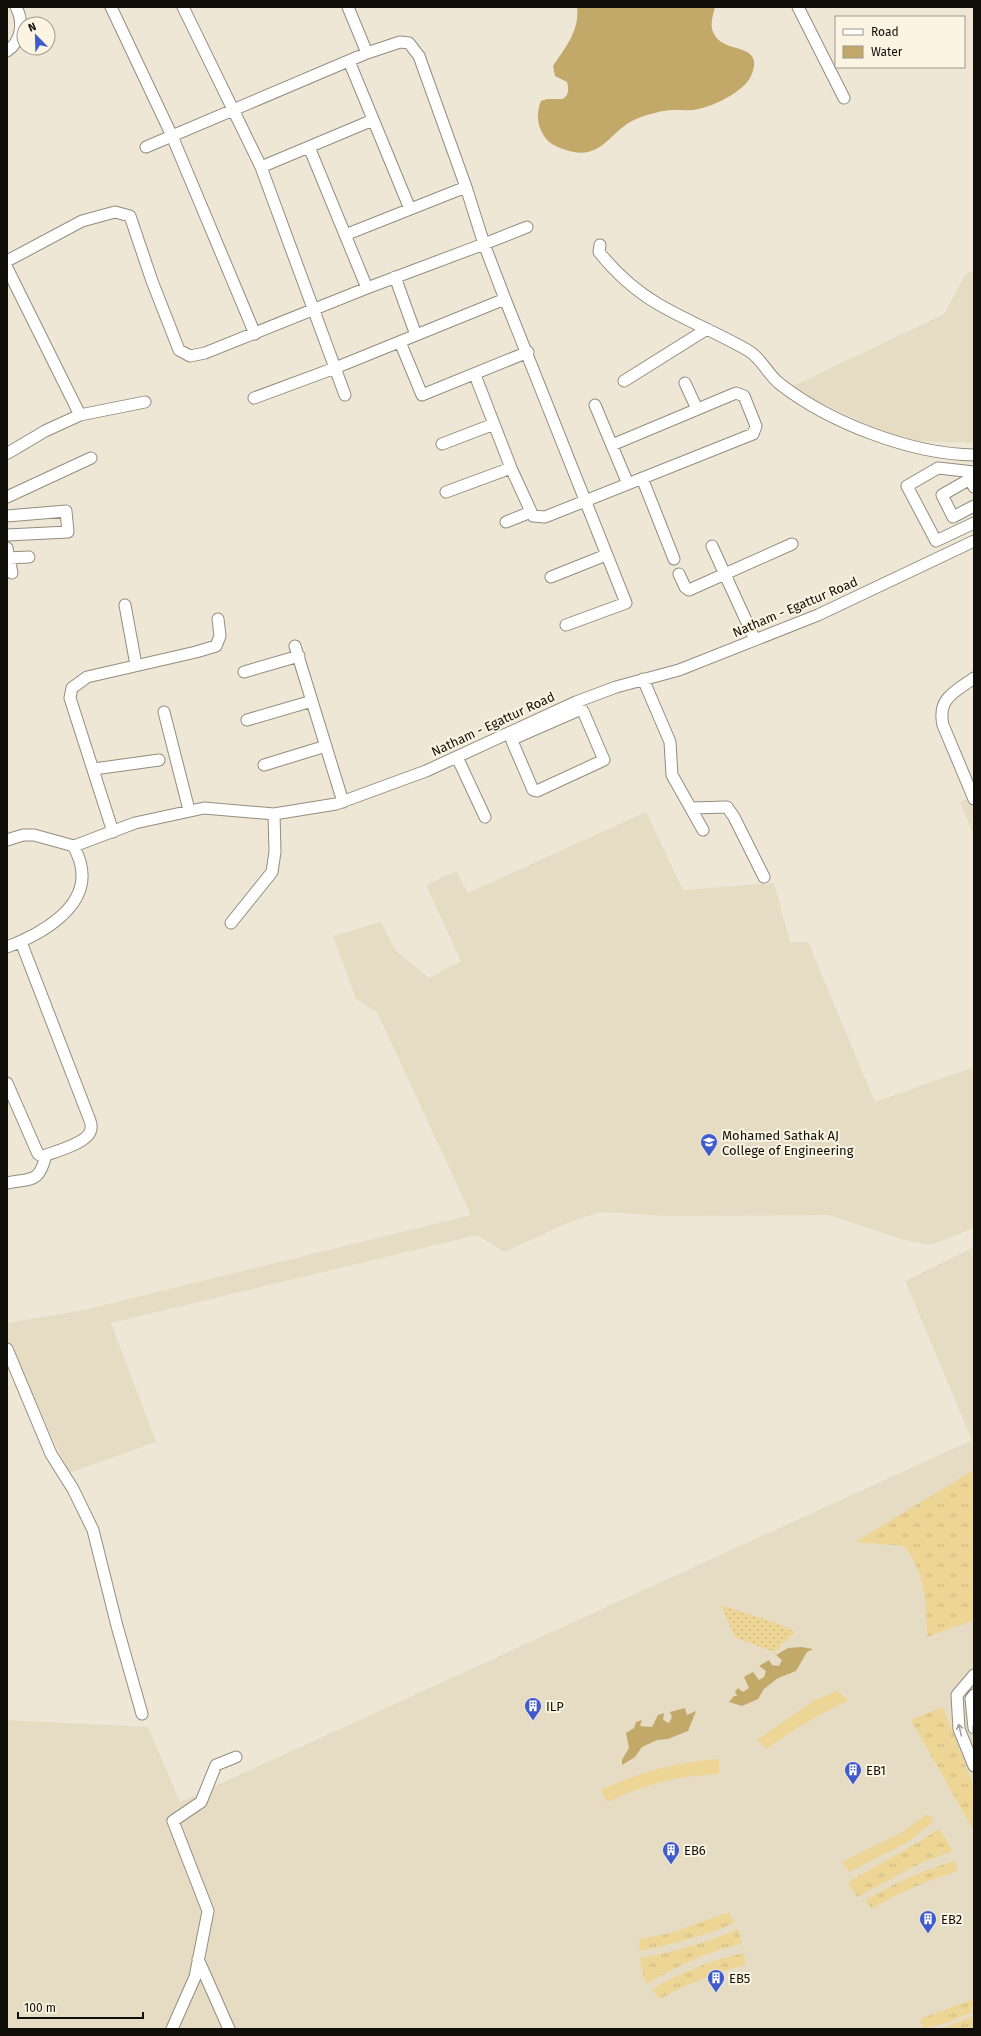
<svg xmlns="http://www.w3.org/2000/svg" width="981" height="2036" font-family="'Fira Sans',sans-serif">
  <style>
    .built { fill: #e6dcc4 }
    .grass { fill: url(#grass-tufts) }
    .park { fill: url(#park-dots) }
    .garden { fill: #edd595 }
    .water { fill: #c2a969 }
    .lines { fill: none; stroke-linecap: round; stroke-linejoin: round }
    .minor-casing { stroke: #948d7e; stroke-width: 13 }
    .minor { stroke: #fff; stroke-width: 11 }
    .rail { stroke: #2c2922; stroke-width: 2.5; stroke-dasharray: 7 7; stroke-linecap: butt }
    .oneway { stroke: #9f9f9c }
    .labels { text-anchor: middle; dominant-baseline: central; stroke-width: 4; stroke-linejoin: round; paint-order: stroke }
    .street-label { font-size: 13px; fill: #100e08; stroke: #fbf4e3 }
    .poi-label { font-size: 13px; fill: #100e08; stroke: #fbf4e3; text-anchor: start }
  </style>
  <defs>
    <pattern id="grass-tufts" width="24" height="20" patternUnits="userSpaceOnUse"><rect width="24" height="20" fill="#edd595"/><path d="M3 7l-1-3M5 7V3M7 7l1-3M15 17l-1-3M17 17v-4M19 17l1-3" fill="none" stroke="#cab67f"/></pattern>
    <pattern id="park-dots" width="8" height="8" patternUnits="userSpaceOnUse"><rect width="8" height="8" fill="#edd595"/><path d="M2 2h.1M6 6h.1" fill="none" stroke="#cab67f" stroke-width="1.8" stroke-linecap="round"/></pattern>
  </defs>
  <rect width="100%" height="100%" fill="#eee7d6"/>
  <!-- built -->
  <path class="built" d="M974,270V443L901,440L789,388L944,314L965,275Z
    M974,796V836L960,802Z
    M646,812L683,890L774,883L790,942H808L875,1102L974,1067V1228L931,1245L905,1240L828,1215L667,1216L601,1212L572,1221L504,1252L477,1235L111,1323L156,1442L69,1473L7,1341V1323L84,1310L471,1215L377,1012L356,999L333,936L381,922L395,950L429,978L461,961L426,885L456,871L468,893Z
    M974,1247V2029H7V1720L148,1727L180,1802L972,1440L905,1281Z"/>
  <!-- grass -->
  <path class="grass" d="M974,1470V1620L927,1637C926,1599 926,1578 905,1546L855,1542Z
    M943,1707L974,1787V1831L911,1720Z
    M939,1829L946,1839L952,1851L921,1863L857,1897L848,1882L912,1846Z
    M955,1861L958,1871C926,1881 901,1891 872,1909L866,1900C895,1883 923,1870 955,1861Z
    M729,1912L734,1923C703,1936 673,1944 640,1951L639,1939L671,1933Z
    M738,1929L742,1944C705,1952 679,1965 647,1984L642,1972L640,1958C674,1952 706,1943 738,1929Z
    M744,1953L746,1965C713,1973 690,1983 659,1999L652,1989C684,1972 708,1961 744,1953Z
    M974,1999V2011L952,2021L923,2029L920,2019Z
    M974,2016V2029H940Z"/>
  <!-- park -->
  <path class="park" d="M721,1605L781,1625L795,1632L774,1652L735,1637Z"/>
  <!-- garden -->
  <path class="garden" d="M837,1691L849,1700C819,1714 793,1729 767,1749L757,1740L815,1700Z
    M719,1759V1774C674,1776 648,1784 607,1802L601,1790C641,1772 675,1762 719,1759Z
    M927,1814L934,1821L908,1842L849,1872L842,1862L901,1833Z"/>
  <!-- water -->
  <path class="water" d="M577,7H715C713,16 709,25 714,34C724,55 766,41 751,76C744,92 711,108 693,110C683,111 673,109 663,111C654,113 642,116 634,120C609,132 601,162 566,150C557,147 549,144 544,136C537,125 536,113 541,101L547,99H563C569,94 569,90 567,82L555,76L553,66C565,48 580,30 577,7Z
    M801,1647L813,1649L807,1652L796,1671L778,1678L764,1689L758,1699L742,1706L729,1702L734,1696H737L735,1692L738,1688L743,1692L749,1688L744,1677L753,1672L759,1680L764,1677L766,1671L759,1666L769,1660L772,1665L779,1666L782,1660L776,1655L788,1648Z
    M685,1708L687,1715L696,1711L688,1731L668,1739L657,1740L642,1747L635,1757L622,1765V1760L629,1748L626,1733L634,1728L636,1722L642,1720L640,1726L652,1727L658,1715L664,1713L663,1720L669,1723L672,1717L670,1712Z"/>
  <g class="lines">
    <defs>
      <path id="minor" d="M111,7L172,136L255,334
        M183,7L261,167L345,395
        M348,7L367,53
        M798,7L844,98
        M7,51C22,41 24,22 16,7
        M349,61L410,209
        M309,147L367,288
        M261,167L373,120
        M345,235L466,187
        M600,245L599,252C615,272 636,291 658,304C687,321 720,334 749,351C762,359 768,375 780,384C830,423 911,454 974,455
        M7,261L82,221L115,212L130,216L152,281L179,350L190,356L205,353L367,288L484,244L466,187L419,56L409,43L400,42L367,53L146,147
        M7,268L80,415
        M395,277L416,335
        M505,299L484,244L527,227
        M400,342L422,395L528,352
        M475,375L511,468L533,516L545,517L753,434L756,426L744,396L736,393L612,445
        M624,381L707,329
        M685,383L697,409
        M254,398L335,368L505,299L626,603L566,625
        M595,405L628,484
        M442,444L494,424
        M7,452L8,453L45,431L80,415L145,402
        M974,472L938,468L907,486L936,541L974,523
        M642,478L674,559
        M974,487L970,479L942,495L953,517L974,506
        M446,492L511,468
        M7,497L91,458
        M7,516L66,511L68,532L7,535
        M506,522L531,512
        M712,546L755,640
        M7,548L12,573
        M7,558L29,557
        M679,574L685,587L689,590L792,544
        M551,577L606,555
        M125,605L136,665
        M295,646L343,802
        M244,672L299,656
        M974,678C955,692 937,698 943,725L974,799
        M643,679L670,742L672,775L703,830
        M164,712L189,810
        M247,720L312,701
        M515,738L512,741L533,790L537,791L604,760L583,711L579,710L515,738
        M457,757L485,817
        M264,765L326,746
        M94,769L159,760
        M692,808L727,807L734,817L764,877
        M113,832L70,698L72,688L87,677L196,652L216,646L220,636L218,619
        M7,840L23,835H34L74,846L135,823L204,808L274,814L336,804L426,771L576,702L616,687L679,670L818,615L974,541
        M231,923L272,872L275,852L274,814
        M7,947C39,935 90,908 81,866C80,859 76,852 74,846
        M7,1083L38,1154L42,1156L46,1155C57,1151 91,1142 91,1128C92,1125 90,1121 89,1118L21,942
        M7,1183C33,1178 39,1183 46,1155
        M7,1349L51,1454L73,1489L93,1530L117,1626L142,1714
        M974,1675L957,1695L959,1729L974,1766
        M974,1695L971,1699L974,1728
        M198,1959L229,2029
        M172,2029L195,1977L208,1911L173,1821L201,1802L216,1765L236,1757"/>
    </defs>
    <!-- minor casing -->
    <use href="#minor" class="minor-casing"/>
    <!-- minor -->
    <use href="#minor" class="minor"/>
    <!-- rail -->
    <path class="rail" d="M974,1726V1737"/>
  </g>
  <!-- one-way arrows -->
  <defs><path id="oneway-shaft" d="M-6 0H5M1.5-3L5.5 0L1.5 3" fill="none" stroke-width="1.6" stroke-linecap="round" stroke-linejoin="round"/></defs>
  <use class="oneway" href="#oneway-shaft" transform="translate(960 1730) rotate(-104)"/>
  <!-- icons -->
  <defs>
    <symbol id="university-pin" viewBox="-11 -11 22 30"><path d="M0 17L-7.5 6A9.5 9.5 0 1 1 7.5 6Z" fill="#405bce" stroke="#fbf4e3"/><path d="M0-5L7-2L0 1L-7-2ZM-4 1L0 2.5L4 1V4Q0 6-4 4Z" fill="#fff"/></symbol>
    <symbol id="building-pin" viewBox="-11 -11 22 30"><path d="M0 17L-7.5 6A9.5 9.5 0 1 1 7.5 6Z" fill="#405bce" stroke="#fbf4e3"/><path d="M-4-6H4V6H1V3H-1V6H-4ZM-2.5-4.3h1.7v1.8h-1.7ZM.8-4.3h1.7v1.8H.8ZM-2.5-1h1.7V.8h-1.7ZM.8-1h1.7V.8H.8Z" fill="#fff"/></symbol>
  </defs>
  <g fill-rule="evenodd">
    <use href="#university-pin" x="699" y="1132" width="20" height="27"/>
    <use href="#building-pin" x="523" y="1696" width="20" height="27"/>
    <use href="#building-pin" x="843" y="1760" width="20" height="27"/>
    <use href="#building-pin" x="661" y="1840" width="20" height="27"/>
    <use href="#building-pin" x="918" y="1909" width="20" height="27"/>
    <use href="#building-pin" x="706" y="1968" width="20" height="27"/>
  </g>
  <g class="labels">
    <!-- street labels -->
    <g class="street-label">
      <text transform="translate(795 607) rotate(-23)">Natham - Egattur Road</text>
      <text transform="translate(493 724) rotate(-25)">Natham - Egattur Road</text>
    </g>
    <!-- poi labels -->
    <g class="poi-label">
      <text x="722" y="1135">Mohamed Sathak AJ<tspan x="722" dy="15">College of Engineering</tspan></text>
      <text x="546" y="1706">ILP</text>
      <text x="866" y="1770">EB1</text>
      <text x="684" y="1850">EB6</text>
      <text x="941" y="1919">EB2</text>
      <text x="729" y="1978">EB5</text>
    </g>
  </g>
  <!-- border -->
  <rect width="981" height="2036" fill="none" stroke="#100e08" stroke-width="16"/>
  <!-- legend -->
  <rect x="835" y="16" width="130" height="52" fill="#fbf4e3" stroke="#9d988b"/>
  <rect x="843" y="29" width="20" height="6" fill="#ffffff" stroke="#9d988b"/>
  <text x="871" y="36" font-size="12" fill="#100e08">Road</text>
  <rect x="843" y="46" width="20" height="12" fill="#c2a969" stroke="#9d988b"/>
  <text x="871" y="56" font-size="12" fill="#100e08">Water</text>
  <!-- north arrow -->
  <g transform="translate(36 36) rotate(337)"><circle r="19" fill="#fbf4e3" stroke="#9d988b"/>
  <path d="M0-3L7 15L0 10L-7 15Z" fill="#405bce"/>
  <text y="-6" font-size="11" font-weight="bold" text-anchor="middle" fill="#100e08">N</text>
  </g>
  <!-- scale -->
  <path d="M18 2012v6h125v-6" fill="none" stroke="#100e08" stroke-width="2"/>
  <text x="24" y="2012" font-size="12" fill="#100e08" stroke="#fbf4e3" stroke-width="3" paint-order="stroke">100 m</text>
</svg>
